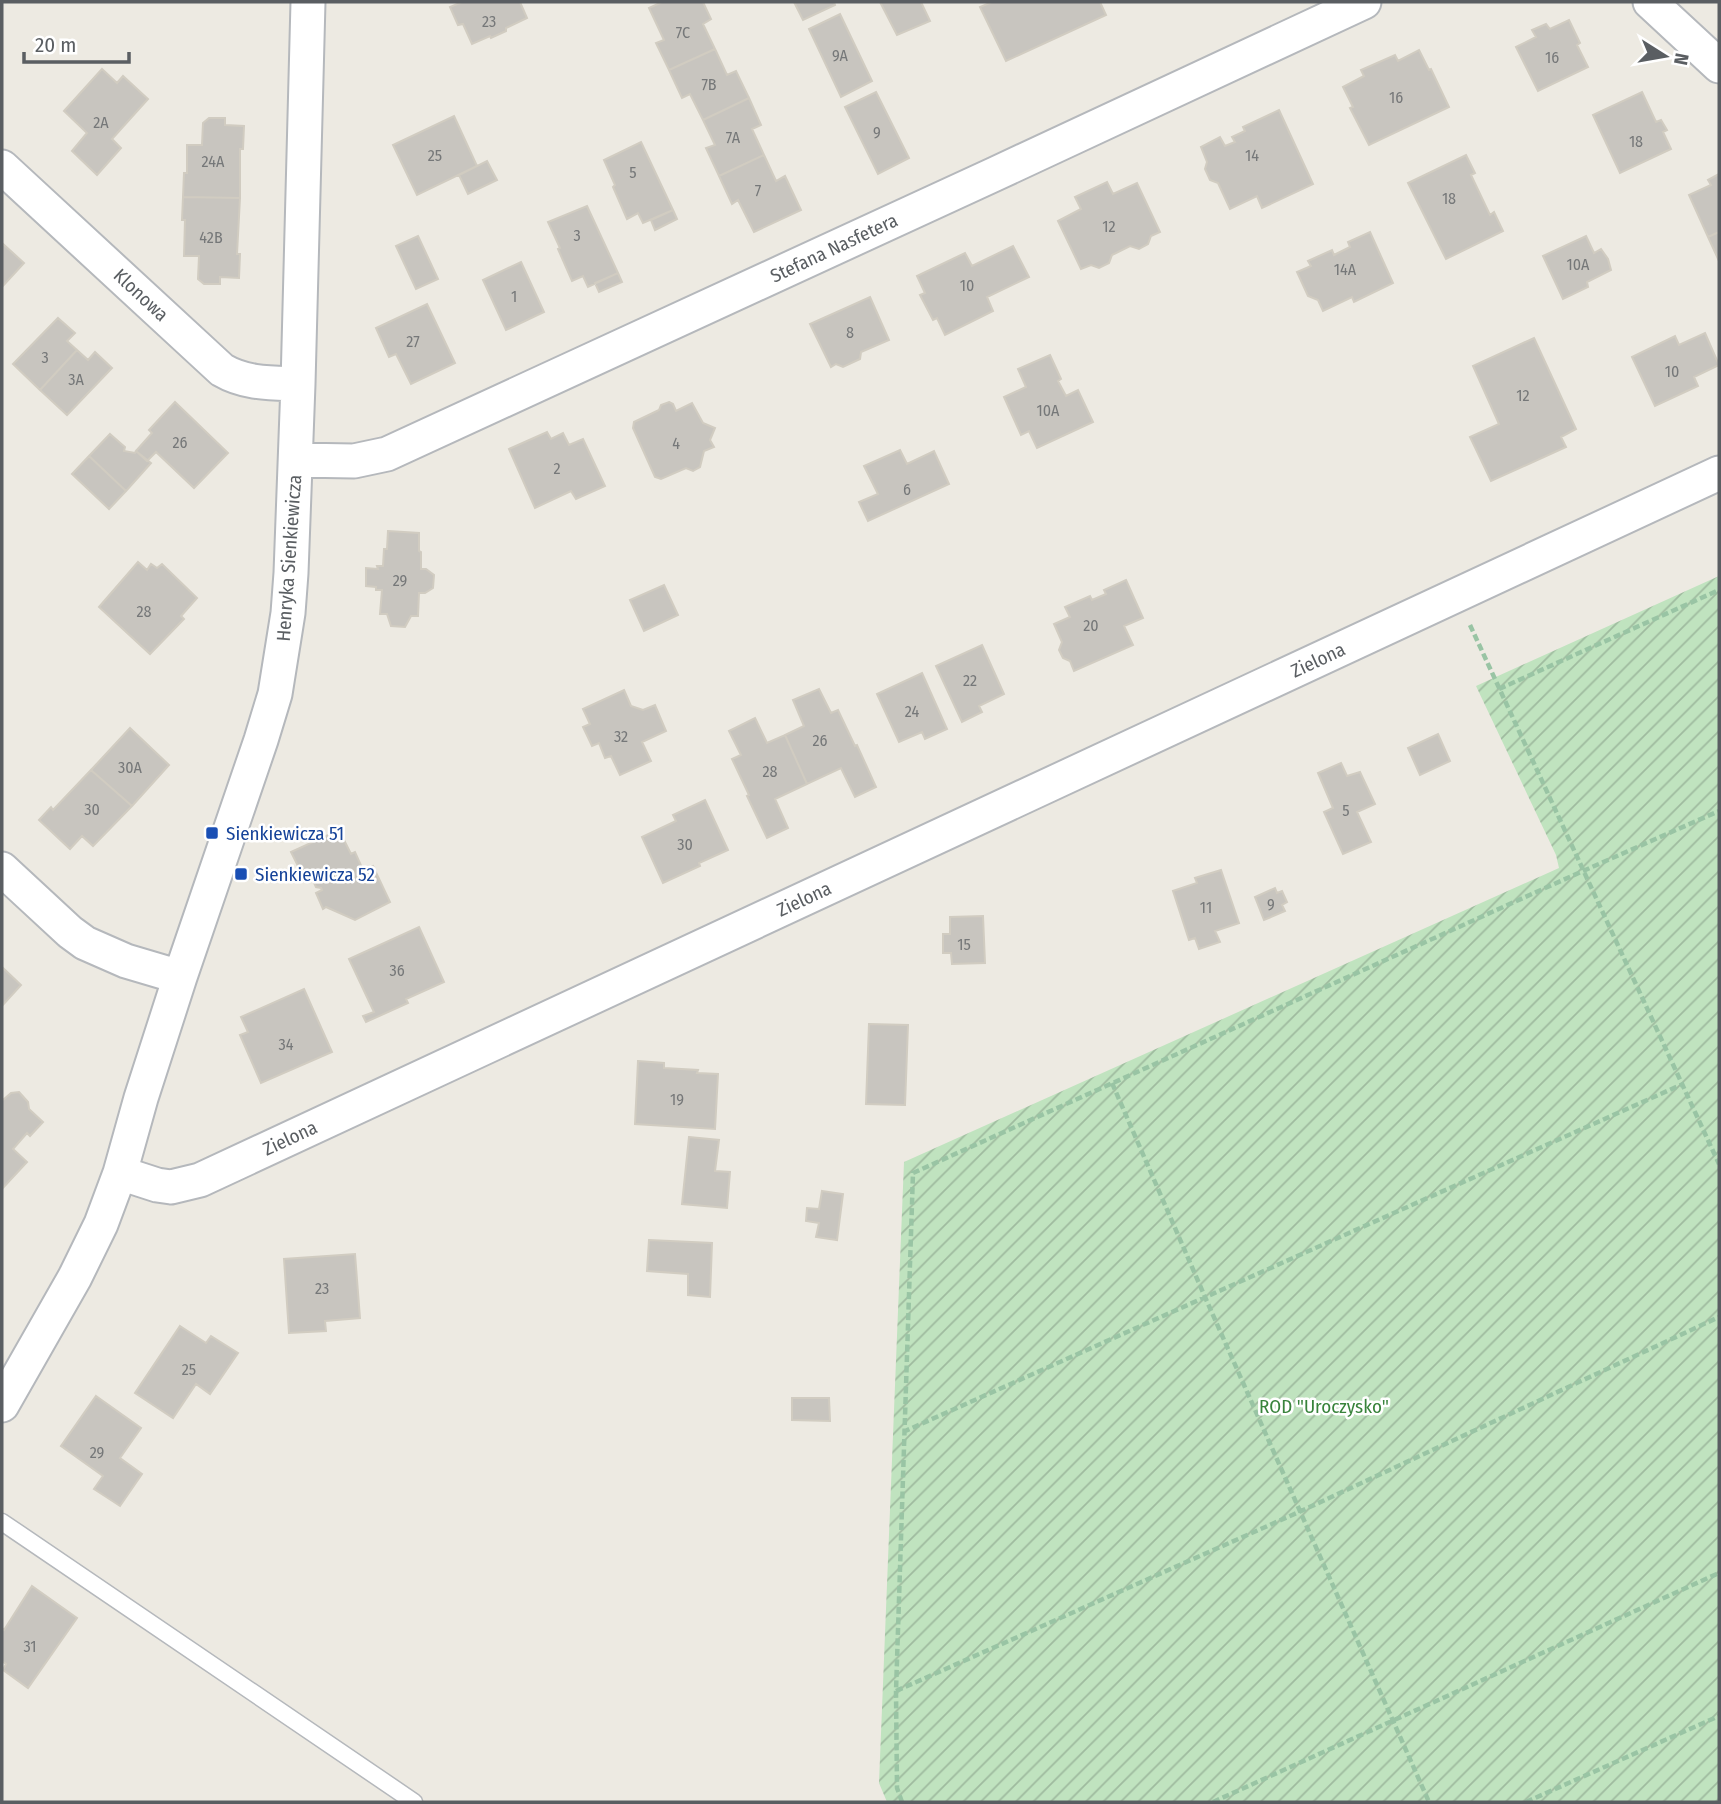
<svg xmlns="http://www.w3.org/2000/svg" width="1721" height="1804" font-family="'Fira Sans Condensed',sans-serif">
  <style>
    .garden { fill: url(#garden-furrows) }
    .building { fill: #c8c5bf; stroke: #d1ccc1; stroke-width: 2 }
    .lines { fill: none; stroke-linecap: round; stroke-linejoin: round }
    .service-casing { stroke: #b5b8bc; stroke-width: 19 }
    .minor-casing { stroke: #b5b8bc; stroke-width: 37 }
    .path { stroke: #99c4a4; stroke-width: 4.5; stroke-dasharray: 7 3.5; stroke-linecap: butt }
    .service { stroke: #fff; stroke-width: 16 }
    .minor { stroke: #fff; stroke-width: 33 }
    .transit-dot { fill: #1a4fb4; stroke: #fff; stroke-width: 2.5 }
    .labels { text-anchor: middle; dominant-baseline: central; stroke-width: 5; stroke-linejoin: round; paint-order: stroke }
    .number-label { font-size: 16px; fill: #767879 }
    .street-label { font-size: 19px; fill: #5a5e62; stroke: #fff }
    .transit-label { font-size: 19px; fill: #164399; stroke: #fff; text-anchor: start }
    .park-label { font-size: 19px; fill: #38833b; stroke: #fff }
  </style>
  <defs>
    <pattern id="garden-furrows" width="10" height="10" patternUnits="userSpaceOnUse" patternTransform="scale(1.75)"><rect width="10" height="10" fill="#c0e3bf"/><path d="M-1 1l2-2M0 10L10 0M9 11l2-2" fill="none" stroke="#9fbb9f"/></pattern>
  </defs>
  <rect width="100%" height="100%" fill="#edeae2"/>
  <!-- garden -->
  <path class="garden" d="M1719,576V1802H887L879,1783L904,1162L1559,868L1556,855L1476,686Z"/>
  <!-- building -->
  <path class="building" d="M462,2H520L527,18L506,28V31L491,38L490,36L472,44L463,24L458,25L450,7Z
    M662,2H703L711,19L703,24L715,49L669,70L656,43L664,40L649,8Z
    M794,2H834L835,5L803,20Z
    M880,2H921L930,21L897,35Z
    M992,2H1100L1106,15L1006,61L980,7Z
    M840,14L872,81L841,97L809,29Z
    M1569,20L1580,43L1577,45L1588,67L1538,91L1516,47L1536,37L1532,30L1546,24L1550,29Z
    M715,49L727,75L736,71L749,98L703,120L690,94L682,98L669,70Z
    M1419,50L1429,70L1431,69L1449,107L1369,145L1350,108L1353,107L1343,87L1364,76L1361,70L1395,55L1398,61Z
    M102,69L117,83L123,76L148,99L112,139L121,148L97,175L72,151L87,133L64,111Z
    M876,92L909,158L878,174L845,107Z
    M1642,92L1656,122L1661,120L1667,130L1663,132L1671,149L1620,173L1593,115Z
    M749,98L761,125L752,129L764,155L719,176L706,148L715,145L703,120Z
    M1279,110L1313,184L1262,208L1257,196L1230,209L1218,183L1210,180L1205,169L1207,162L1201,147L1220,137L1225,146L1235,142L1232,137L1245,131L1243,127Z
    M454,116L477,166L417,195L393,145Z
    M209,118H225V125L244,126L243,149H240V198L183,197L184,173H187V145H202L203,123Z
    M641,142L673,210L643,223L638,213L627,219L613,187L615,185L604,160Z
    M764,155L776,181L785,176L801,210L754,232L738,200L732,204L719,176Z
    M1466,155L1475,173L1471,175L1490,215L1494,212L1503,231L1446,259L1408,183Z
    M487,161L497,180L468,194L459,175Z
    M1719,174V232L1708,237L1689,195L1711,185L1708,180Z
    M1107,182L1113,194L1137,183L1160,232L1151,236L1148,244L1139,249L1130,246L1112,255L1109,263L1099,268L1091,265L1081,269L1058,221L1081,209L1075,197Z
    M183,197L240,198L237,254H240L239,278L220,277V284H204L198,279L199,256H184L185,220H182Z
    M587,206L618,273L588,287L583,276L572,281L558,249L560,248L548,222Z
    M673,210L677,219L655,230L651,220Z
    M1370,232L1393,283L1354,302L1352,297L1323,311L1318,300L1308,296L1297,272L1311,266L1308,261L1332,250L1334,255L1350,247L1348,242Z
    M1719,232V261L1708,237Z
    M418,236L438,279L416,289L396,246Z
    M1586,236L1594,253L1601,249L1608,259L1611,270L1587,282L1588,287L1563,299L1543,256Z
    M2,243L24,263L2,287Z
    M1013,246L1029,277L987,297L993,311L945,335L937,318L933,320L920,295L925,293L917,276L965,253L972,266Z
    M521,262L544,312L506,330L483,280Z
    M618,273L622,282L599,292L595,283Z
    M870,297L889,340L861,352L860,359L843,367L836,364L831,367L810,324Z
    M427,304L455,363L411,384L396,354L389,357L376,328Z
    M58,318L75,333L67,341L77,350L40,390L13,364Z
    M1705,333L1719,365L1694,377L1698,386L1655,406L1632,357L1675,336L1679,345Z
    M1534,338L1576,429L1561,437L1566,447L1491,481L1470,437L1499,424L1473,366Z
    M77,350L88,360L95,352L112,368L67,415L40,390Z
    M1050,355L1061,379L1058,381L1066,396L1078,390L1093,422L1037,448L1029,431L1021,435L1004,397L1026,387L1018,369Z
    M175,402L228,453L194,488L156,452L147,461L136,451L152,433L149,430Z
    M669,402L673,404L676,411L692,403L703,423L715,428L710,440L714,447L704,451L700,467L693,471L686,468L661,479L655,477L633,428L634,422L659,410L661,405Z
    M547,432L551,439L563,433L569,445L583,439L605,486L576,499L571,491L535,508L509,449Z
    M110,434L125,447L124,451L135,453L136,451L151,463L126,491L89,456Z
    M900,450L907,464L934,451L949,484L868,521L859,502L878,494L864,466Z
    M89,456L126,491L109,509L72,474Z
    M388,531L419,533V551L421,552V569H426L434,575L433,588L425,593H419L418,616H411L405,627L391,626L387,614H380L382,590H376V587L366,586V568L378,569L377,566H383L384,549H387Z
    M138,562L147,570L151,564L157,568L162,564L197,598L181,616L184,619L150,654L99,607Z
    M1126,580L1143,618L1124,626L1133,645L1074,671L1070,661L1063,658L1059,650L1062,642L1054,624L1070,617L1065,607L1090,596L1092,600L1106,594L1104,590Z
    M664,585L678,615L644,631L630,600Z
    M982,645L1004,694L979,706L982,712L962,722L936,666Z
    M922,673L947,729L925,739L922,732L899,742L877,694Z
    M819,689L831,713L838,710L855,746L857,745L876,787L855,797L841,768L807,784L785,735L804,726L793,700Z
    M624,690L631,706L643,710L655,705L666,731L642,742L651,761L620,775L611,756L605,758L599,743L592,746L583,727L590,724L583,709Z
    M755,718L767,743L785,735L807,784L775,799L788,828L767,838L747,796L749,795L732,759L741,755L729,731Z
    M130,728L169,765L132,806L91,770Z
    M1438,734L1450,761L1420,775L1408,748Z
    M1341,763L1347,776L1360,772L1375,804L1357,812L1371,842L1343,854L1324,812L1333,808L1318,773Z
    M91,770L132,806L93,846L82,836L70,849L39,820L51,807L53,810Z
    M705,800L728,850L699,863L700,866L663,883L642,837L676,821L673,815Z
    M339,830L351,854L355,852L363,870L373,866L390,902L355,920L326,907L323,909L316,893L322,890L321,888L316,887L311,876L312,870L302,874L291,852Z
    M1221,870L1239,923L1215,931L1220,942L1199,949L1195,938L1189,940L1173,891L1197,883L1195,878Z
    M1275,888L1277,893L1282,891L1287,902L1282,905L1285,911L1264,920L1255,897Z
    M983,916L985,963L952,964L951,953H943V934H950V917Z
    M419,927L444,982L406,999L408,1003L366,1022L363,1016L374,1012L349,959Z
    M2,967L21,985L2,1006Z
    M304,989L332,1052L261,1083L240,1035L248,1032L241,1017Z
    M869,1024L908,1025L905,1105L866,1104Z
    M638,1061L664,1063V1068L698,1070L697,1073L718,1074L715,1129L635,1124Z
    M19,1092L28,1102L29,1109L43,1122L30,1136L27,1133L13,1149L27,1162L2,1189V1099L3,1100L11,1093Z
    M689,1137L719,1140L715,1171L730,1172L727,1208L682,1204Z
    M822,1191L843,1194L837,1240L816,1237L819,1223L806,1221L807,1208L819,1209Z
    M649,1240L712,1243L710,1297L688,1295V1274L647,1271Z
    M355,1254L360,1318L325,1321L326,1331L289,1333L284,1259Z
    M180,1326L206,1343L211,1336L238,1353L210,1394L196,1384L173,1418L135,1393Z
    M96,1396L141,1428L120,1458L142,1474L120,1506L94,1489L103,1476L61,1446Z
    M792,1398H829L830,1421L792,1420Z
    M32,1586L77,1618L28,1688L3,1670L6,1664L2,1661V1628L4,1630Z"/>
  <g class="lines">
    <defs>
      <path id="service" d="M2,1522L414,1802"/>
      <path id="minor" d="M1650,2L1719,66
        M2,167L222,370C246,384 271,383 298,384
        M296,460L354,461L387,454L995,174L1364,2
        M2,869L70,932L85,943L126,961L180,977
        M120,1173L157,1185L171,1187L200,1180L1719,473
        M2,1405L75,1277L101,1224L120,1173L141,1098L180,977L261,740L275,694L288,613L291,573L298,384L308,2"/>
    </defs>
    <!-- service casing -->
    <use href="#service" class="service-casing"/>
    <!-- minor casing -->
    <use href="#minor" class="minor-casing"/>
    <!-- path -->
    <path class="path" d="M1470,625L1719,1164
      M1499,689L1719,590
      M1112,1083L1205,1297L1429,1802
      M903,1432L1683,1084
      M896,1691L1299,1512L1719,1317
      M902,1802L897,1788L896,1691L913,1173L1583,871L1719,811
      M1213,1802L1719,1573
      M1526,1802L1719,1716"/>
    <!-- service -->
    <use href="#service" class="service"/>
    <!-- minor -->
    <use href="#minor" class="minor"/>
  </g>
  <!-- markers -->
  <g class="transit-dot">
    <rect x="205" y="826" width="14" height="14" rx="3.5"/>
    <rect x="234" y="867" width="14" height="14" rx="3.5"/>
  </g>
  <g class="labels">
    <!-- number labels -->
    <g class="number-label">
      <text x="489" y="21">23</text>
      <text x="683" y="32">7C</text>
      <text x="840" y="55">9A</text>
      <text x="1552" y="57">16</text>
      <text x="709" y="84">7B</text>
      <text x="1396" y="97">16</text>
      <text x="101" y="122">2A</text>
      <text x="877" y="132">9</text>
      <text x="733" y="137">7A</text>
      <text x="1636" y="141">18</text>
      <text x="435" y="155">25</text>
      <text x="1252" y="155">14</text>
      <text x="213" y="161">24A</text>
      <text x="633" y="172">5</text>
      <text x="758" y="190">7</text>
      <text x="1449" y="198">18</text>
      <text x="1109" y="226">12</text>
      <text x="577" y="235">3</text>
      <text x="211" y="237">42B</text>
      <text x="1578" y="264">10A</text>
      <text x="1345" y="269">14A</text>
      <text x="967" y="285">10</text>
      <text x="514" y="296">1</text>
      <text x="850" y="332">8</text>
      <text x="413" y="341">27</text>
      <text x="45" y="357">3</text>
      <text x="1672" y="371">10</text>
      <text x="76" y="379">3A</text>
      <text x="1523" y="395">12</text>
      <text x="1048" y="410">10A</text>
      <text x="180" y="442">26</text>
      <text x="676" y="443">4</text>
      <text x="557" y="468">2</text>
      <text x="907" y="489">6</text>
      <text x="400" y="580">29</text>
      <text x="144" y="611">28</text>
      <text x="1091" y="625">20</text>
      <text x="970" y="680">22</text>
      <text x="912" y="711">24</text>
      <text x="621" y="736">32</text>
      <text x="820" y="740">26</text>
      <text x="130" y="767">30A</text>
      <text x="770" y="771">28</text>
      <text x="92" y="809">30</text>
      <text x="1346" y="810">5</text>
      <text x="685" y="844">30</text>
      <text x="1271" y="904">9</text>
      <text x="1206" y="907">11</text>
      <text x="964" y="944">15</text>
      <text x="397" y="970">36</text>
      <text x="286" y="1044">34</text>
      <text x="677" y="1099">19</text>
      <text x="322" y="1288">23</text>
      <text x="189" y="1369">25</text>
      <text x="97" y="1452">29</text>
      <text x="30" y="1646">31</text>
    </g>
    <!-- street labels -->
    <g class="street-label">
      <text transform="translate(834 248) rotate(-25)">Stefana Nasfetera</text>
      <text transform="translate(141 295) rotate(43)">Klonowa</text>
      <text transform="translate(289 558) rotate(-86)">Henryka Sienkiewicza</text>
      <text transform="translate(1318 660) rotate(-25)">Zielona</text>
      <text transform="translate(804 899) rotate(-25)">Zielona</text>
      <text transform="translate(290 1138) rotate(-25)">Zielona</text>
    </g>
    <!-- transit labels -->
    <g class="transit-label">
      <text x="226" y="833">Sienkiewicza 51</text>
      <text x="255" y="874">Sienkiewicza 52</text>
    </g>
    <!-- park labels -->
    <g class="park-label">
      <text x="1324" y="1406">ROD "Uroczysko"</text>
    </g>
  </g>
  <!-- border -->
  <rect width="1721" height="1804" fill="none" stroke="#5a5e62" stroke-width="7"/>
  <!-- north arrow -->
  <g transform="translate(1665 56) rotate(101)" stroke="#ffffff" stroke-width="5" paint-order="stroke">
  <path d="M0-5L12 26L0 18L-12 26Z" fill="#5a5e62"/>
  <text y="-10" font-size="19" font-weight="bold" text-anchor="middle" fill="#5a5e62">N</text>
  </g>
  <!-- scale -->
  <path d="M24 52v10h105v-10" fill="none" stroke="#5a5e62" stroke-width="3.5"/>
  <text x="35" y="52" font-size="21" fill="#5a5e62" stroke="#ffffff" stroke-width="5" paint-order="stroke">20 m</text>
</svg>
